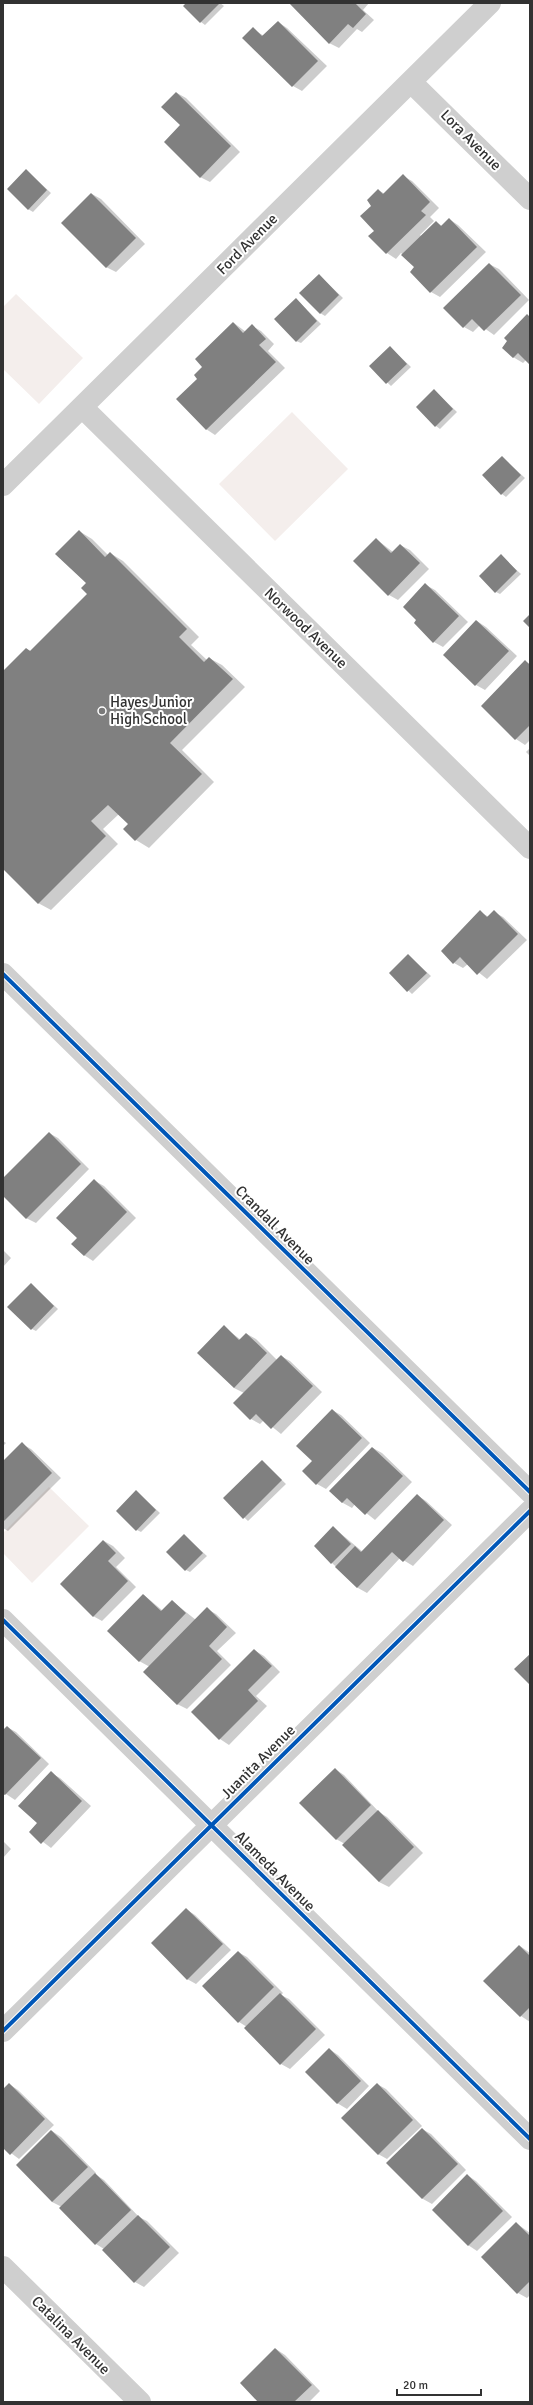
<svg xmlns="http://www.w3.org/2000/svg" width="533" height="2405" font-family="Signika,sans-serif">
  <style>
    .green { fill: #f4eeec }
    .shadow { fill: #0003 }
    .building { fill: #808080 }
    .lines { fill: none; stroke-linecap: round; stroke-linejoin: round }
    .minor { stroke: #cfcfcf; stroke-width: 22 }
    .cycleway-casing { stroke: #fff; stroke-width: 6 }
    .cycleway { stroke: #0057b8; stroke-width: 4 }
    .poi-dot { fill: #7a7a7a; stroke: #fff; stroke-width: 1.5 }
    .labels { text-anchor: middle; dominant-baseline: central; stroke-width: 4; stroke-linejoin: round; paint-order: stroke }
    .street-label { font-size: 15px; fill: #323232; stroke: #fff }
    .poi-label { font-size: 15px; fill: #323232; stroke: #fff; text-anchor: start }
  </style>
  <rect width="100%" height="100%" fill="#fff"/>
  <!-- green -->
  <path class="green" d="M16,294L83,358L39,404L3,369V307Z
    M292,412L348,469L275,541L219,484Z
    M49,1487L89,1526L32,1583L3,1553V1533Z"/>
  <!-- shadow -->
  <path class="shadow" d="M187,3H220L224,6L205,25L201,22Z
    M290,3H369L363,10L374,20L362,32L357,29L339,48L329,43Z
    M278,22L287,28L327,66L302,91L293,86L253,29L264,36Z
    M177,93L186,98L240,152L210,182L200,177L181,125Z
    M26,170L51,193L33,212L28,209Z
    M403,176L412,181L439,208L430,217L434,221L420,235L421,236L436,222L442,226L449,219L458,225L486,252L440,297L431,292L416,267L401,253L396,259L387,253L370,236L376,231L373,206L378,190L385,194Z
    M92,194L101,199L145,244L116,272L106,267Z
    M489,264L499,269L529,300L494,335L480,325L473,332L464,327Z
    M319,275L343,298L325,316L320,313Z
    M296,299L321,324L301,343L296,341Z
    M527,315L530,317V364L526,360L523,363L513,357Z
    M234,323L246,332L252,326L261,331L274,344L268,351L285,368L215,435L206,429L199,379L204,367Z
    M390,347L411,367L391,386L370,366Z
    M434,390L457,412L440,429L436,426Z
    M502,457L525,478L506,497L502,494Z
    M79,531L92,539L108,555L110,553L123,561L199,637L191,645L207,660L209,658L222,665L245,687L182,750L214,782L149,848L136,840L125,829L129,824L119,814L103,829L118,844L51,910L38,903L3,868V672L26,649L31,651L88,594Z
    M376,539L393,552L400,545L410,550L429,569L398,600L389,595Z
    M501,556L521,574L500,594L496,592Z
    M426,585L435,590L468,622L443,647L434,642L418,620Z
    M477,621L486,627L517,656L485,690L476,685Z
    M526,662L530,664V740L525,745L516,739L482,706Z
    M530,748V756L526,752Z
    M480,912L489,917L494,912L503,917L527,940L487,979L468,964L463,968L454,963Z
    M408,955L431,976L412,994L390,973Z
    M49,1133L58,1138L89,1169L36,1223L26,1218L3,1195V1180Z
    M95,1181L104,1186L136,1218L93,1261L84,1255L78,1238Z
    M3,1250L11,1258L3,1267Z
    M31,1284L58,1309L36,1331L32,1329Z
    M224,1327L241,1340L247,1334L256,1339L277,1360L281,1356L290,1361L322,1392L281,1434L264,1420L260,1424L251,1419L244,1393L234,1388Z
    M332,1410L341,1415L370,1443L326,1489L317,1484L313,1461Z
    M3,1441L6,1443L3,1446Z
    M22,1444L31,1449L61,1478L8,1531L3,1528V1463Z
    M373,1448L382,1453L412,1482L375,1520L355,1504L352,1508L343,1503L331,1491Z
    M262,1461L286,1484L248,1521L224,1498Z
    M136,1491L160,1513L141,1532L137,1530Z
    M417,1495L426,1501L452,1525L413,1566L400,1558L367,1593L358,1588L332,1563L334,1528L363,1552Z
    M184,1535L207,1556L190,1572L186,1570Z
    M104,1541L113,1546L125,1558L116,1567L136,1587L102,1621L93,1616Z
    M144,1595L163,1611L172,1601L196,1620L207,1609L216,1614L236,1633L217,1651L231,1665L187,1709L177,1704L150,1667L139,1661Z
    M254,1650L264,1656L280,1672L256,1696L267,1706L229,1745L220,1739L193,1712Z
    M7,1727L16,1732L49,1764L15,1800L3,1792V1731Z
    M335,1769L344,1775L379,1812L387,1817L423,1853L389,1887L379,1882L345,1844L336,1839Z
    M51,1773L60,1778L91,1806L51,1848L30,1832L38,1823Z
    M3,1841L11,1849L3,1858Z
    M186,1909L195,1915L231,1950L196,1984L187,1979Z
    M520,1946L530,1953V2022L521,2016L485,1981Z
    M238,1952L247,1957L283,1993L281,1995L289,1999L325,2035L290,2069L281,2064L247,2027L239,2022Z
    M329,2049L338,2055L369,2086L347,2109L337,2103Z
    M9,2084L18,2090L54,2125L19,2159L3,2147V2090Z
    M377,2084L386,2089L422,2126L387,2159L378,2154Z
    M422,2129L431,2134L466,2170L432,2204L423,2199L388,2163Z
    M52,2131L61,2137L96,2173L95,2174L104,2180L139,2217L147,2221L179,2253L144,2287L135,2282L104,2249L96,2244L61,2208L62,2207L52,2202Z
    M467,2175L476,2181L512,2217L477,2251L468,2245Z
    M516,2223L530,2233V2295L527,2298L518,2293Z
    M276,2349L285,2355L320,2391L309,2402H260Z"/>
  <!-- building -->
  <path class="building" d="M186,3H220L200,23L183,6Z
    M289,3H355L366,14L353,28L348,24L329,44Z
    M278,21L318,61L292,87L242,38L253,27L262,36Z
    M176,92L231,146L200,178L164,142L180,125L161,107Z
    M26,169L47,190L28,210L7,189Z
    M403,174L430,202L421,211L426,215L386,254L368,236L374,231L360,216L371,206L367,200L378,189L383,194Z
    M91,193L136,238L106,268L61,223Z
    M449,218L477,247L430,293L410,272L414,267L401,255L436,221L441,226Z
    M489,263L521,295L484,331L472,319L463,328L443,308Z
    M319,274L339,295L320,314L299,293Z
    M296,298L317,321L296,342L274,319Z
    M527,314L530,317V365L518,353L513,358L502,348L507,341L504,338Z
    M233,322L243,333L252,324L266,339L259,345L276,362L206,430L176,399L197,379L194,375L202,367L195,359Z
    M390,346L407,364L386,384L369,366Z
    M434,389L453,409L435,427L416,407Z
    M502,456L521,475L501,495L482,475Z
    M79,530L105,557L110,552L187,629L179,637L204,662L209,657L233,679L170,743L202,774L135,841L123,829L128,824L108,805L91,821L106,836L38,904L3,869V671L26,648L30,651L87,594L81,588L86,583L55,554Z
    M376,538L391,553L400,544L420,563L388,596L353,561Z
    M501,554L517,571L495,593L479,576Z
    M425,583L459,616L433,643L414,623L416,620L403,607Z
    M530,614V628L523,621Z
    M476,620L509,651L475,686L443,655Z
    M525,660L530,665V725L515,740L481,706Z
    M480,910L487,917L494,910L518,934L477,975L460,957L453,964L441,951Z
    M408,954L427,973L407,992L389,973Z
    M49,1132L81,1164L26,1219L3,1196V1178Z
    M94,1179L127,1212L84,1256L71,1244L77,1238L56,1218Z
    M31,1283L54,1306L31,1330L7,1307Z
    M224,1325L239,1340L246,1333L267,1353L234,1388L197,1353Z
    M281,1355L313,1386L271,1429L256,1414L250,1420L233,1403Z
    M332,1409L362,1438L316,1485L302,1471L312,1461L296,1446Z
    M22,1442L52,1473L3,1522V1461Z
    M372,1447L403,1476L365,1515L347,1498L342,1503L329,1491Z
    M262,1460L282,1480L243,1519L223,1498Z
    M136,1490L156,1510L136,1531L116,1511Z
    M417,1494L444,1520L403,1562L392,1552L357,1588L335,1567L355,1546L361,1552Z
    M333,1526L351,1544L331,1564L314,1546Z
    M184,1534L203,1553L185,1571L166,1552Z
    M103,1540L116,1553L108,1561L128,1581L93,1617L60,1584Z
    M143,1594L161,1611L172,1600L186,1613L139,1662L107,1631Z
    M207,1607L227,1627L209,1646L222,1659L177,1705L143,1672Z
    M254,1649L272,1666L248,1690L258,1701L219,1740L191,1712Z
    M530,1654V1685L514,1669Z
    M7,1726L41,1758L5,1795L3,1794V1730Z
    M335,1768L371,1805L336,1840L299,1803Z
    M51,1771L82,1801L41,1844L29,1832L37,1823L18,1806Z
    M378,1810L414,1847L379,1882L342,1845Z
    M186,1908L223,1944L187,1980L151,1943Z
    M519,1945L530,1956V2007L520,2017L483,1981Z
    M238,1951L274,1987L238,2023L202,1986Z
    M280,1993L316,2029L280,2065L244,2028Z
    M329,2048L361,2081L337,2104L305,2072Z
    M9,2083L45,2119L10,2155L3,2148V2089Z
    M377,2083L413,2120L378,2155L341,2118Z
    M422,2128L458,2164L422,2199L386,2163Z
    M51,2130L88,2167L52,2202L16,2165Z
    M95,2173L131,2210L95,2245L59,2208Z
    M467,2174L503,2211L468,2246L432,2210Z
    M138,2215L170,2247L134,2283L102,2250Z
    M516,2222L530,2236V2281L517,2294L481,2257Z
    M275,2348L312,2385L294,2402H258L240,2383Z"/>
  <g class="lines">
    <!-- minor -->
    <path class="minor" d="M411,82L530,199
      M82,407L530,848
      M3,485L490,3
      M3,974L530,1492
      M3,1620L530,2139
      M3,2031L530,1511
      M3,2267L140,2402"/>
    <defs>
      <path id="cycleway" d="M3,974L530,1492
        M3,1620L530,2139
        M3,2031L530,1511"/>
    </defs>
    <!-- cycleway casing -->
    <use href="#cycleway" class="cycleway-casing"/>
    <!-- cycleway -->
    <use href="#cycleway" class="cycleway"/>
  </g>
  <!-- markers -->
  <circle class="poi-dot" cx="102" cy="711" r="4"/>
  <g class="labels">
    <!-- street labels -->
    <g class="street-label">
      <text transform="translate(471 140) rotate(45)">Lora Avenue</text>
      <text transform="translate(247 244) rotate(-45)">Ford Avenue</text>
      <text transform="translate(306 628) rotate(44)">Norwood Avenue</text>
      <text transform="translate(275 1225) rotate(45)">Crandall Avenue</text>
      <text transform="translate(258 1762) rotate(-45)">Juanita Avenue</text>
      <text transform="translate(275 1871) rotate(45)">Alameda Avenue</text>
      <text transform="translate(71 2335) rotate(45)">Catalina Avenue</text>
    </g>
    <!-- poi labels -->
    <g class="poi-label">
      <text x="110" y="702">Hayes Junior<tspan x="110" dy="17">High School</tspan></text>
    </g>
  </g>
  <!-- border -->
  <rect width="533" height="2405" fill="none" stroke="#323232" stroke-width="8"/>
  <!-- scale -->
  <path d="M397 2389v6h84v-6" fill="none" stroke="#323232" stroke-width="2"/>
  <text x="403" y="2389" font-size="12" fill="#323232" stroke="#ffffff" stroke-width="3" paint-order="stroke">20 m</text>
</svg>
